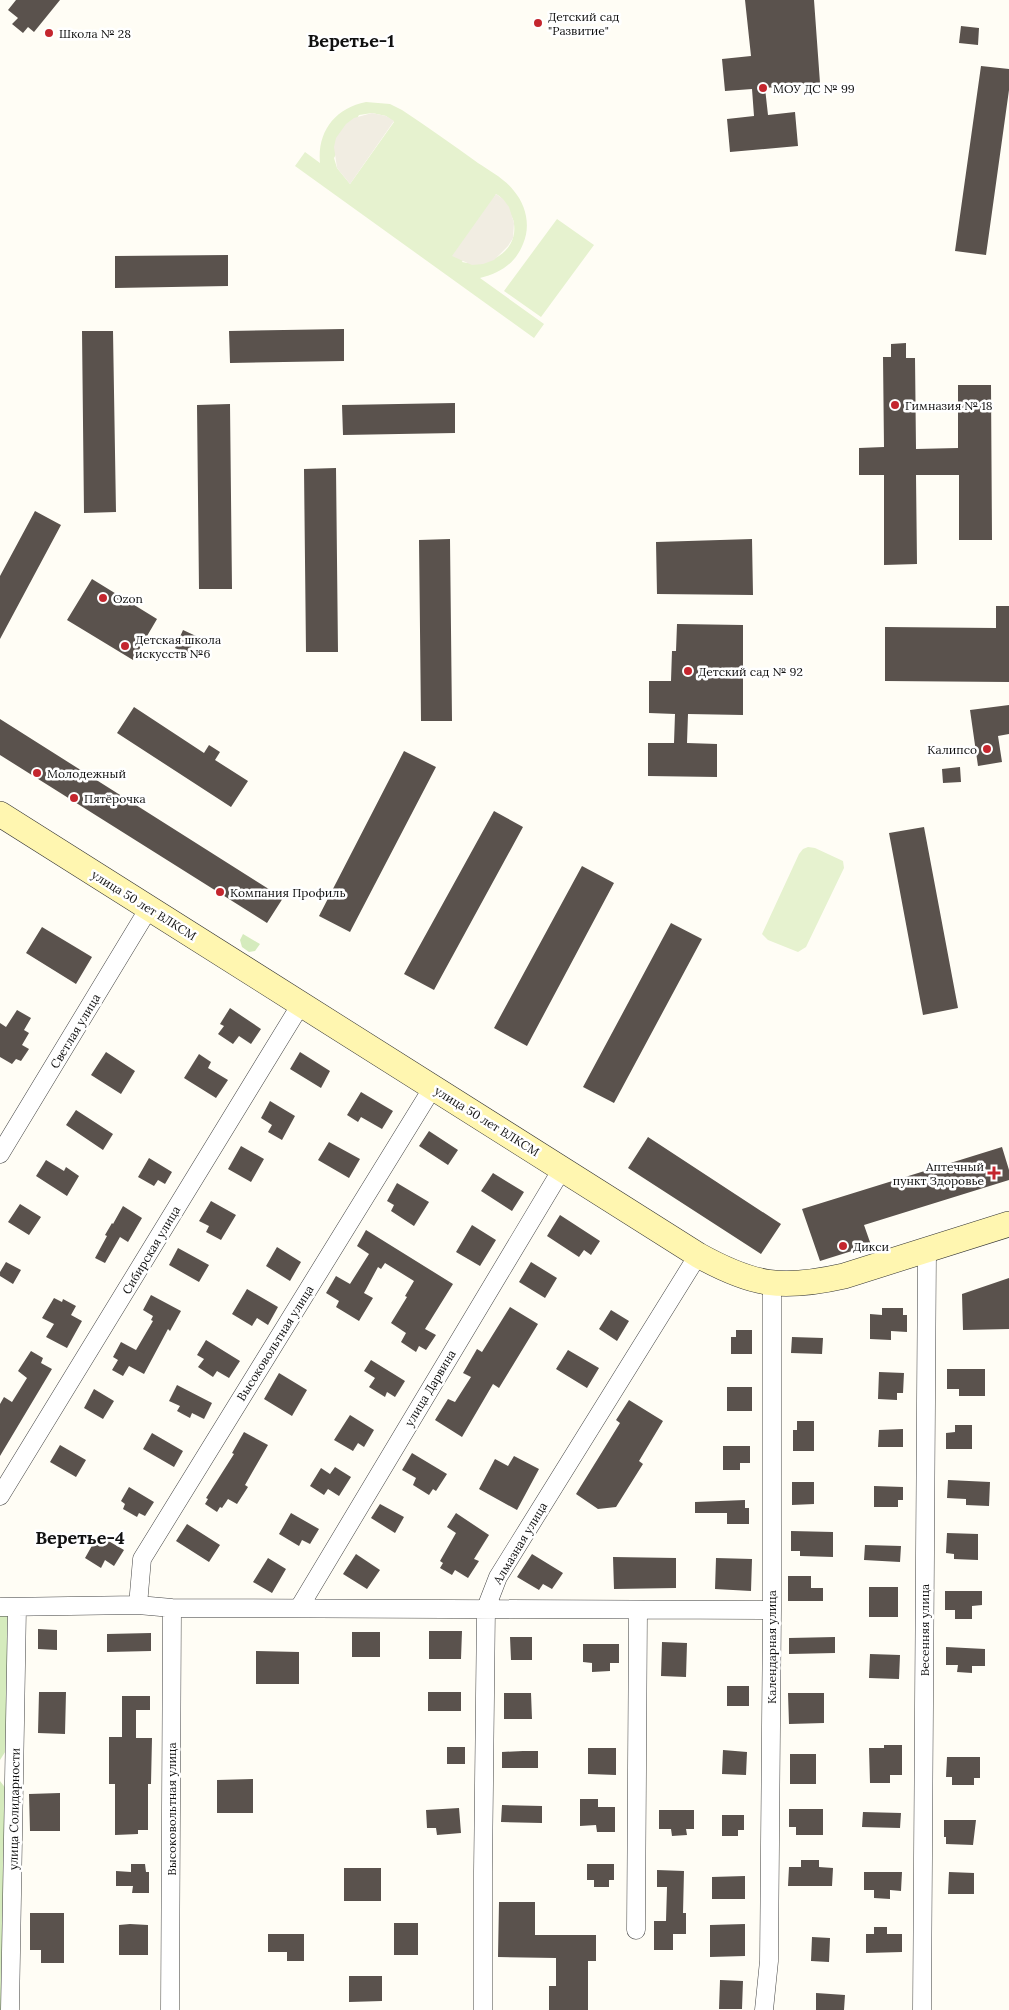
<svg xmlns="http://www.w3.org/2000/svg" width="1009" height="2010" font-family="Lora,serif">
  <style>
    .green { fill: #d5ebbd }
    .pitch { fill: #e6f2cf; fill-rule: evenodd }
    .plaza { fill: #f1ede2 }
    .building { fill: #5a524d }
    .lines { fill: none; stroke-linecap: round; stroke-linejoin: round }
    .street-casing { stroke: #444; stroke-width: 19 }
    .secondary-casing { stroke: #333; stroke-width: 26 }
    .street { stroke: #fff; stroke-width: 18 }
    .secondary { stroke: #fff6b0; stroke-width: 25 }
    .poi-dot { fill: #c4262e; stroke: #fff; stroke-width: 2 }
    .labels { text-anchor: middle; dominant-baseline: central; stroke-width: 5; stroke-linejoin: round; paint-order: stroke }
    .poi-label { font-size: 12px; fill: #111; stroke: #fff; text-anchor: start }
    .street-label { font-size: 12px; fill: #111; stroke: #fff }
    .district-label { font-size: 18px; font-weight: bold; fill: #111; stroke: #fff }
  </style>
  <rect width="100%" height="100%" fill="#fffdf5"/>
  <!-- green -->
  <path class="green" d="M243,934L260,944L255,951L249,952L242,947L240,940Z
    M0,1613L10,1614L7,1749L0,1760Z
    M0,1781L7,1790V2010H0Z"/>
  <!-- pitch -->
  <path class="pitch" d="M366,102L390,104L402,110C428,127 453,145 478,163C490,171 505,179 514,191C526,205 531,226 523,244C515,264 500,273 480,278L544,324L534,338L295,166L305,152L320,163C317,132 335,108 366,102ZM372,113L386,116L394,122L350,184L337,168L334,158L359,115ZM496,194C503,198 505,202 508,209C510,214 514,219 514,224C518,253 486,268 462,262Z
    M557,219L594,245L541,317L504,291Z
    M808,847L815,848L843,861L844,868L806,947L798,952L768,940L762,934L799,854L803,849Z"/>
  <!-- plaza -->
  <path class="plaza" d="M372,113L386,116L394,121L350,184L337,168L334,147L336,138L346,124L354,118Z
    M496,194L503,199L509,207L514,223L513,238L508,246L494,260L483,264L472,265L452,256Z"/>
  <!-- building -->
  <path class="building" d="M16,0H60L34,32L28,27L23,33L12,24L18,18L8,10Z
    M745,0H814L820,83L765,88L768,115L795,112L798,146L730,152L727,119L754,116L752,89L725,91L722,59L751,56Z
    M961,26L979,28L978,45L959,43Z
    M981,66L1009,69V90L986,255L955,251Z
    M228,255V286L115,288V256Z
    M344,329V361L230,363L229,331Z
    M82,331H113L116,512L84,513Z
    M906,343V358H915L916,449L958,448V385H991L992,540H959V475H916L917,564L884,565V475H859V448L884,447L883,357H891V344Z
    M455,403V433L343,435L342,405Z
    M230,404L232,589H199L197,405Z
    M336,468L338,652H306L304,469Z
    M35,511L61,525L0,639V576Z
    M450,539L452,721H421L419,540Z
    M752,539L753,595L657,594L656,542Z
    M92,579L157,619L133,660L67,620Z
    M996,606H1009V682L885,681V627L996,628Z
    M677,624L743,625V715L688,714L687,743L717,744V777L648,776V743H674L675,714L649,713V681H671L672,651H676Z
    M183,630L196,636L188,654L175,648Z
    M1009,705V734L998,736L1002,762L978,766L970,710Z
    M134,707L204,753L209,745L220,752L215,760L248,781L231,807L117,733Z
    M0,719L283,898L267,923L0,755Z
    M404,751L436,767L350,932L319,916Z
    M960,767L961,782L943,783L942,769Z
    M494,811L523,827L434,990L404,974Z
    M924,827L958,1008L923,1015L889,833Z
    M582,866L614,883L527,1046L494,1028Z
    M671,923L702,939L614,1103L583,1087Z
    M42,927L92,957L76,984L26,953Z
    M230,1008L261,1029L251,1044L239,1036L233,1044L218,1034L224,1026L220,1024Z
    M17,1010L31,1018L24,1030L29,1033L22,1045L29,1049L21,1061L16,1059L12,1064L0,1057V1023L6,1027Z
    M106,1052L135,1071L121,1094L91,1075Z
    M300,1052L330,1071L321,1088L290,1069Z
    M199,1054L211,1062L208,1068L228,1080L216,1098L184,1078Z
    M361,1092L393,1111L382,1129L361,1117L358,1122L347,1115Z
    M270,1101L295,1116L282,1140L268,1132L272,1125L261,1118Z
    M76,1110L113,1134L103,1150L66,1125Z
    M429,1131L458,1150L448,1165L419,1146Z
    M648,1137L781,1224L761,1254L628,1168Z
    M329,1142L360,1159L349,1178L318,1160Z
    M241,1146L264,1159L251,1182L228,1169Z
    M1002,1147L1009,1170V1180L864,1225L871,1245L820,1261L802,1209Z
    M149,1158L172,1172L165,1184L158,1180L154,1186L138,1177Z
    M46,1160L64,1171L66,1167L79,1176L67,1196L36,1176Z
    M493,1173L524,1192L512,1211L481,1191Z
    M397,1183L429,1202L414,1226L391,1211L394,1205L387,1201Z
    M211,1201L236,1215L221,1240L206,1232L209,1226L199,1221Z
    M20,1204L41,1217L29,1235L8,1222Z
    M123,1206L142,1218L128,1242L120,1237L105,1263L95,1258L107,1236L105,1235L112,1223L113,1224Z
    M560,1215L600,1241L591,1255L584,1250L579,1257L547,1236Z
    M472,1225L496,1240L480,1266L456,1252Z
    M366,1230L453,1284L425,1329L436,1335L426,1350L419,1346L416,1352L401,1342L406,1333L391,1323L407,1297L405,1296L414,1281L385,1263L381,1269L378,1267L364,1293L373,1298L359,1321L336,1307L339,1301L326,1293L336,1276L350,1284L369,1254L357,1246Z
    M277,1247L301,1262L290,1281L266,1266Z
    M178,1248L209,1265L199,1282L169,1265Z
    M6,1262L21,1270L13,1284L0,1276V1272Z
    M531,1262L557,1278L545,1298L519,1282Z
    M1009,1278V1329L963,1330L962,1294Z
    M247,1289L278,1307L268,1325L257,1318L252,1326L232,1314Z
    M151,1295L181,1311L170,1331L168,1329L144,1374L129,1366L123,1376L112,1370L118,1360L113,1357L121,1342L136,1350L153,1321L151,1320L153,1316L143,1310Z
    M54,1298L62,1302L63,1299L76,1306L71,1315L82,1321L67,1348L46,1337L54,1324L42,1318Z
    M510,1307L538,1324L499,1388L493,1384L462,1437L435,1420L448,1399L455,1402L471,1377L463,1373L477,1349L482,1352Z
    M882,1308H903V1315H907V1332L891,1331V1340L870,1339V1314L882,1315Z
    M611,1310L629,1321L617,1341L599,1329Z
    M736,1330H752V1354H731V1337H736Z
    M792,1337L823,1338L822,1354L791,1353Z
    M206,1340L240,1361L229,1378L217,1371L213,1377L198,1367L204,1359L197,1355Z
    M568,1350L599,1368L587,1388L556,1369Z
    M31,1351L43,1358L41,1363L52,1369L0,1456V1404L4,1397L12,1402L27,1378L18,1371Z
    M371,1360L405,1381L395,1397L387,1392L385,1397L369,1387L375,1378L364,1371Z
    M947,1369H985V1396H959V1389H947Z
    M879,1372L904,1373L903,1393H897V1400L878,1399Z
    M279,1373L307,1390L292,1416L264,1399Z
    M177,1385L212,1403L204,1419L192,1413L190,1418L177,1411L180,1406L169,1401Z
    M727,1387H752V1411H727Z
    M94,1389L114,1401L103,1419L84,1408Z
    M629,1400L663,1421L639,1461L643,1464L616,1507L598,1509L576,1494L620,1423L616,1420Z
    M350,1415L374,1430L364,1447L358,1443L353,1451L334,1440Z
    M797,1421H814V1451H793V1430H797Z
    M955,1425H972V1449H946V1433L955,1432Z
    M903,1429V1447H878L879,1430Z
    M244,1432L268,1445L245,1485L248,1487L237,1504L228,1499L222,1508L220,1507L217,1512L205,1504L208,1499L206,1498L234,1454L232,1453Z
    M152,1433L183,1451L174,1467L143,1449Z
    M60,1445L86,1460L76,1477L50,1462Z
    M723,1446H750V1463H740V1470H723Z
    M412,1453L447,1474L436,1491L433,1489L429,1495L413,1485L416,1478L402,1470Z
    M514,1456L539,1469L517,1510L479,1489L495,1459L508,1466Z
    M335,1467L351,1477L339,1496L328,1489L324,1495L310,1486L321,1468L330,1474Z
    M948,1480L990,1482L989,1506L966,1505V1499L947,1498Z
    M792,1482H814V1504L792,1505Z
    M874,1486L903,1487V1500H898V1507H874Z
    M129,1487L154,1502L145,1516L139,1513L137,1517L123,1509L125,1504L121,1501Z
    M745,1500V1508H749V1524H727V1513H695V1502Z
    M380,1504L404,1517L395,1533L371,1518Z
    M291,1513L319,1529L310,1544L302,1540L299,1546L279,1534Z
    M456,1513L489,1535L474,1559L479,1561L468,1578L455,1570L452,1575L440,1568L443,1563L440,1561L456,1533L447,1527Z
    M187,1524L220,1545L209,1562L176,1541Z
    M791,1531L833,1532V1557L800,1556V1551H791Z
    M947,1533L978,1534V1560L954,1559V1554L946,1553Z
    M98,1535L124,1550L114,1566L105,1560L101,1568L85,1558Z
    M865,1545L901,1546L900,1562L864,1560Z
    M356,1554L380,1570L367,1589L343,1574Z
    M532,1554L563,1573L552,1589L543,1584L539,1590L517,1577Z
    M613,1557L676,1558V1588L614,1589Z
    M268,1558L286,1569L272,1593L253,1582Z
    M716,1558L752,1559L751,1591L715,1589Z
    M788,1576H811V1588H823V1601H788Z
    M869,1587H898V1617H869Z
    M945,1591H982V1605L972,1606V1619H955V1610H945Z
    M38,1629L57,1630V1650L38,1649Z
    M429,1631H462L461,1659H429Z
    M352,1632H380V1657H352Z
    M151,1633V1651L107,1652V1634Z
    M510,1637H532V1660H511Z
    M835,1637V1653L789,1654V1638Z
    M662,1642L687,1643L686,1677L661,1676Z
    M583,1644H619V1663H610V1671L592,1672V1663L583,1662Z
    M946,1647L985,1649V1666H972V1673L957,1672L958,1665H946Z
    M256,1651L299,1652V1684H256Z
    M870,1654L900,1655L899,1679L869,1678Z
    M727,1686H749V1706H727Z
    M39,1692H66L65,1734L38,1733Z
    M428,1692H461V1711H428Z
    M504,1693H531L532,1719H504Z
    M788,1693H824V1723L789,1724Z
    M122,1696H150V1710H136V1738H152L151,1784H148V1830H138V1834L115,1835V1784H109V1737H122Z
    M884,1745H902V1775H890V1783H870L869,1748H884Z
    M447,1747H465V1764H447Z
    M588,1748H616V1775L588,1774Z
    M723,1750L747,1752L746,1775L722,1774Z
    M523,1751H538V1768H502V1752Z
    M790,1754H816V1784H790Z
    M947,1757H980V1778H974V1785H952V1777H946Z
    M253,1779V1813H217V1780Z
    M60,1793V1831H30L29,1794Z
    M580,1799H598V1807H615V1832H597L596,1825L580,1826Z
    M502,1805L542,1806V1823L501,1822Z
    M459,1808L461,1833L437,1835L436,1828H427L426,1810Z
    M789,1809H823V1835H796V1827H789Z
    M659,1810H694V1829H686L687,1835L672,1836L671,1829H659Z
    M863,1812L901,1813L900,1828L862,1827Z
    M722,1815H744V1830H738V1836H722Z
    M944,1820H976L973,1845L946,1844V1837H944Z
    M801,1860H819V1867L833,1868L832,1886H788L789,1867H801Z
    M131,1864H145L146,1872H149V1893H132L133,1886H116V1871L131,1872Z
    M587,1864H614V1880H609V1887H594V1880H587Z
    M344,1868H381V1901H344Z
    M657,1870L684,1871L683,1913H686V1934H673V1950H654V1921H666L667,1887H657Z
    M864,1872H902L901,1891L890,1890V1899L874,1898V1890H864Z
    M949,1872L974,1873V1894H948Z
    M745,1876V1899H712V1877Z
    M499,1902H535V1935H596V1961H588V2010H549V1986H556V1958L498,1957Z
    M30,1913H64V1963H41V1950H30Z
    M394,1923H418V1955H394Z
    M130,1924L148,1925V1955H119V1925Z
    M745,1924V1956L710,1957V1925Z
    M874,1927H887V1934H902V1952L866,1953V1934H874Z
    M268,1934H304V1961H287V1952H268Z
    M812,1937L830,1938L829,1962L811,1961Z
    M349,1976H382V2001L349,2002Z
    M720,1980L743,1981L742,2009H719Z
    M816,1993L845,1995L844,2010H816Z"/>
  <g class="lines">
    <defs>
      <path id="street" d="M0,1154L149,908
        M0,1496L301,1004
        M138,1605L142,1559L433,1087
        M0,1607L138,1605L172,1608L772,1610
        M299,1608L562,1169
        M636,1930L638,1610
        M10,2010L17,1608
        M170,2010L172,1608
        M483,2010V1872L486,1608L498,1577L698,1255
        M764,2010L769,1961L772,1610V1283
        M922,2010L927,1250"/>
      <path id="secondary" d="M0,814L698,1255C754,1286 782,1290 844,1276L1009,1224"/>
    </defs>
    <!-- street casing -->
    <use href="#street" class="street-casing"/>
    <!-- secondary casing -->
    <use href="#secondary" class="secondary-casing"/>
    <!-- street -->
    <use href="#street" class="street"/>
    <!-- secondary -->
    <use href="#secondary" class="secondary"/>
  </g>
  <!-- markers -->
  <g class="poi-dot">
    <circle cx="538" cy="23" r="5"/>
    <circle cx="49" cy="33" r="5"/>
    <circle cx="763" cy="88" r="5"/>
    <circle cx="895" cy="405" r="5"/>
    <circle cx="103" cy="598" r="5"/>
    <circle cx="125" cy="646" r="5"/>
    <circle cx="688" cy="671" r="5"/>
    <circle cx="987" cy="749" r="5"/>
    <circle cx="37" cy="773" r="5"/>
    <circle cx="74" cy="798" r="5"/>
    <circle cx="220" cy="892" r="5"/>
    <path d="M991.5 1165.5h5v5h5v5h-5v5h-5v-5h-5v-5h5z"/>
    <circle cx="843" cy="1246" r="5"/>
  </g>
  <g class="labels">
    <!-- poi labels -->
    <g class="poi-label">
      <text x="548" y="16">Детский сад<tspan x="548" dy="14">"Развитие"</tspan></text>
      <text x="59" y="33">Школа № 28</text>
      <text x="773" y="88">МОУ ДС № 99</text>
      <text x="905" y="405">Гимназия № 18</text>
      <text x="113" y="598">Ozon</text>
      <text x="135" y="639">Детская школа<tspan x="135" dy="14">искусств №6</tspan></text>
      <text x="698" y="671">Детский сад № 92</text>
      <text x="977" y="749" text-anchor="end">Калипсо</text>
      <text x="47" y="773">Молодежный</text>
      <text x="84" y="798">Пятёрочка</text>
      <text x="230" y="892">Компания Профиль</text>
      <text x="984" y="1166" text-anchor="end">Аптечный<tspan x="984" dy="14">пункт Здоровье</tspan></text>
      <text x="853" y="1246">Дикси</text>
    </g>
    <!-- street labels -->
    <g class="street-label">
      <text transform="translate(144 905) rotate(32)">улица 50 лет ВЛКСМ</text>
      <text transform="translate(75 1031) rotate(-59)">Светлая улица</text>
      <text transform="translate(487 1121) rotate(32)">улица 50 лет ВЛКСМ</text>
      <text transform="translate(151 1250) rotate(-59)">Сибирская улица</text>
      <text transform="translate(275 1343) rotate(-58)">Высоковольтная улица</text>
      <text transform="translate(430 1388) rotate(-59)">улица Дарвина</text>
      <text transform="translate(520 1543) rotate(-59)">Алмазная улица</text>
      <text transform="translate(924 1630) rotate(-90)">Весенняя улица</text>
      <text transform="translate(771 1647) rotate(-90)">Календарная улица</text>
      <text transform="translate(14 1809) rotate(-89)">улица Солидарности</text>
      <text transform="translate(171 1809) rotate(-90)">Высоковольтная улица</text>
    </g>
    <!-- district labels -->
    <g class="district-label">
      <text x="351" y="40">Веретье-1</text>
      <text x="80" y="1537">Веретье-4</text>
    </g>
  </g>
</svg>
